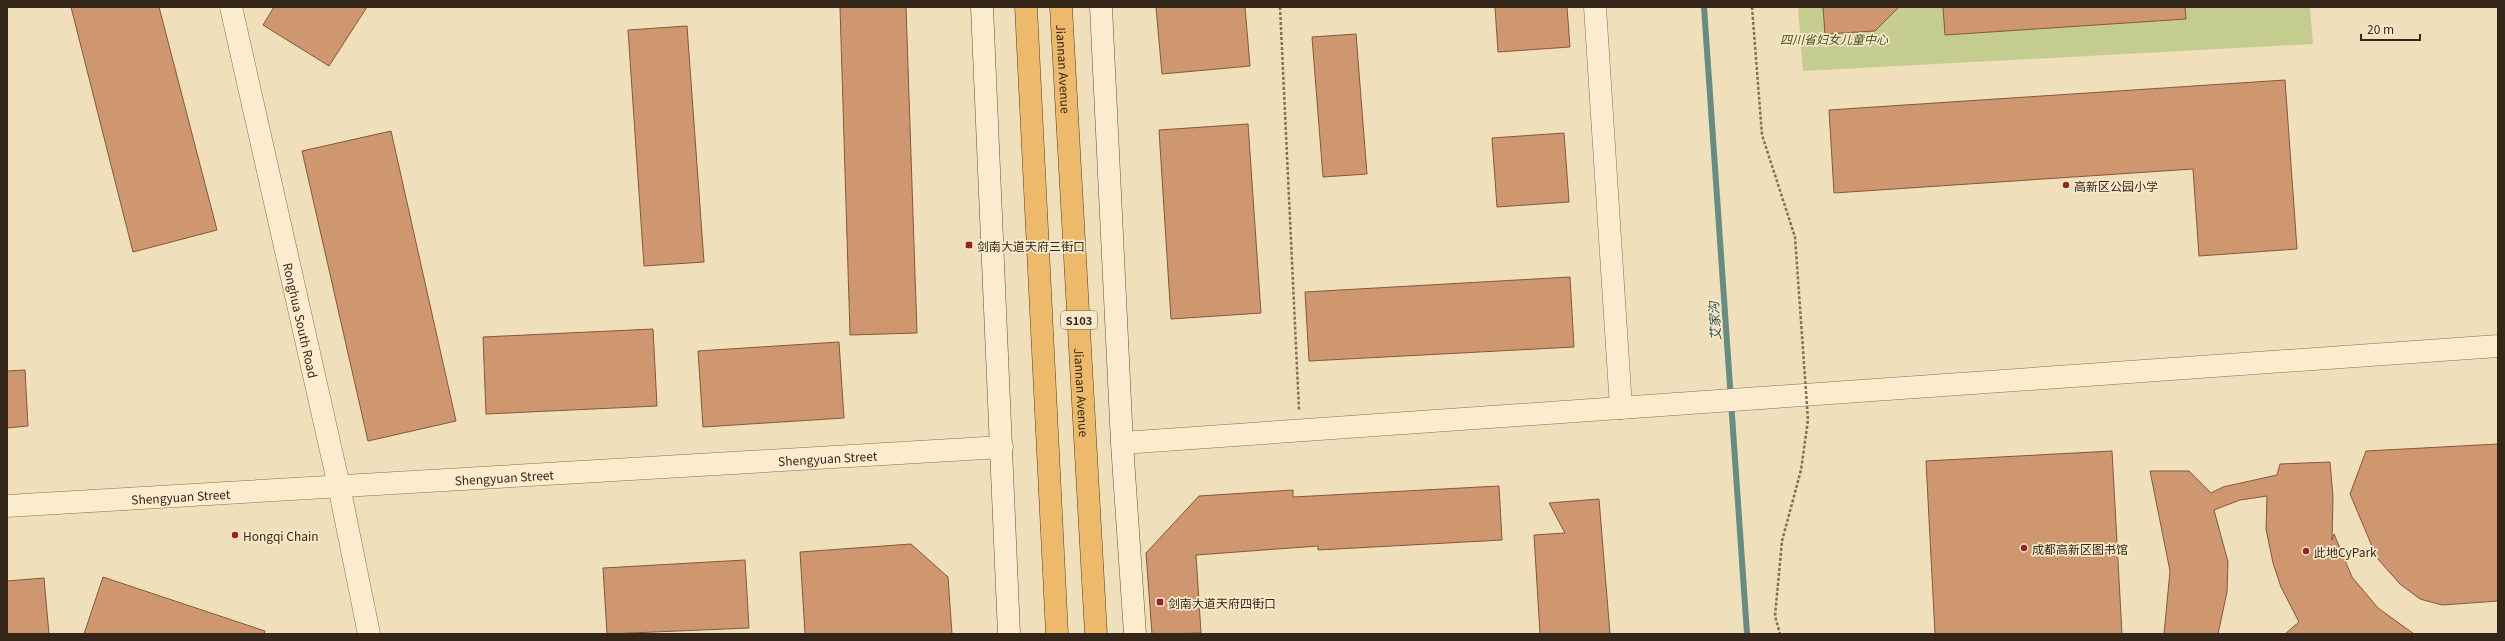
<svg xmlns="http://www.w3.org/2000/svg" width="2505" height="641" font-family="Georgia,'Noto Sans SC',serif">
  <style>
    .green { fill: #c5cc8f }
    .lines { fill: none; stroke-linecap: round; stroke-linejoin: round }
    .stream { stroke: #678c83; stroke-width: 6 }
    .building { fill: #ce976f; stroke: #86583a }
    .minor-casing { stroke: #866f54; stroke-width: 23 }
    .secondary-casing { stroke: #675038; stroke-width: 23 }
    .trunk-casing { stroke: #533d29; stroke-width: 23 }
    .path { stroke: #866f54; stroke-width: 2.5; stroke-dasharray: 3 2; stroke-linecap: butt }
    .minor { stroke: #faeccd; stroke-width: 22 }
    .secondary { stroke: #faeccd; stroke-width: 22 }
    .trunk { stroke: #ecba6a; stroke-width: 22 }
    .path-bridge { stroke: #866f54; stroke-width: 2.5; stroke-dasharray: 3 2; stroke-linecap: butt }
    .poi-dot { fill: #962323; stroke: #f6e9ca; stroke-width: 1.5 }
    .labels { text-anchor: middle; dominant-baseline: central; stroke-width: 3.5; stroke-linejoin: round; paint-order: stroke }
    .shield { fill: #f6e9ca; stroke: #6e614f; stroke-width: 1 }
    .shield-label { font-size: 11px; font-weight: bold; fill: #34271a }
    .park-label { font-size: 12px; font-style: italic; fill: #455120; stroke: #f6e9ca }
    .street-label { font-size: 12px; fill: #34271a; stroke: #f6e9ca }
    .poi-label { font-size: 12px; fill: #34271a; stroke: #f6e9ca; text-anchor: start }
    .water-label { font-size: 13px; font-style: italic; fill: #285552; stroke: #f6e9ca }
  </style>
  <rect width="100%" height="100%" fill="#efdfba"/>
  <!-- green -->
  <path class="green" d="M1798,7H2310L2313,44L1803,71Z"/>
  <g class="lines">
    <!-- stream -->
    <path class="stream" d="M1704,7L1747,634"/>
  </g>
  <!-- building -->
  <path class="building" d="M71,7H159L217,230L133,252Z
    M274,7H367L329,66L263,25Z
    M840,7H906L917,333L850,335Z
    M1156,7H1245L1250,66L1162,74Z
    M1495,7H1567L1570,47L1498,52Z
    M1823,7H1899L1875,31L1825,34Z
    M1943,7H2185L2186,19L1945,35Z
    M687,26L704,262L644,266L628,30Z
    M1356,34L1367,174L1323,177L1312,37Z
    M2285,80L2297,249L2199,256L2193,169L1834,193L1829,110Z
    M1248,124L1261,313L1171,319L1159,130Z
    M391,131L456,421L368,441L302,151Z
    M1564,133L1569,202L1497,207L1492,138Z
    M1570,277L1574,347L1309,361L1305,292Z
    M653,329L657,406L486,414L483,337Z
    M839,342L844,418L703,427L698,351Z
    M25,370L28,426L7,428V371Z
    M2498,444V601L2442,605L2420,599L2400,584L2377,558L2350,494L2366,451Z
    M2112,451L2122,634H1935L1926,461Z
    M2330,462L2333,497L2332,540L2334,534L2352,577L2378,608L2414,634H2285L2299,622L2281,587L2273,563L2266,529L2267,496L2240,500L2214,510L2228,562L2227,592L2218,634H2164L2170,571L2150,471H2189L2211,493L2223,487L2277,475L2280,464Z
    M1499,486L1502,540L1318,550V546L1196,555L1201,633L1152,634L1146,553L1199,496L1293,490V497Z
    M1599,499L1610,634H1540L1534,535L1565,533L1549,503Z
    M911,544L948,577L952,634H805L800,552Z
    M745,560L749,628L607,634L603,568Z
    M103,577L265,631L264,634H84Z
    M44,578L49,634H7V581Z"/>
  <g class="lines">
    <defs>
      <g id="minor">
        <path id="s1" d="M231,7L339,486L369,634"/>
        <path d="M1595,7L1621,408"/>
        <path d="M1122,443L2498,346"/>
        <path id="s2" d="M7,506L1002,447"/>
      </g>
      <path id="secondary" d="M982,7L1009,634
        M1101,7L1122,443L1135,634"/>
      <g id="trunk">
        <path d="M1026,7L1057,634"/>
        <path id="s3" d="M1061,7L1096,634"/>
      </g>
    </defs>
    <!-- minor casing -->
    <use href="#minor" class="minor-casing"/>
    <!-- secondary casing -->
    <use href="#secondary" class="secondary-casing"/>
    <!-- trunk casing -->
    <use href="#trunk" class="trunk-casing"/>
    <!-- path -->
    <path class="path" d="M1280,7L1299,410"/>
    <!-- minor -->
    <use href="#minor" class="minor"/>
    <!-- secondary -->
    <use href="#secondary" class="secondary"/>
    <!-- trunk -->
    <use href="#trunk" class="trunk"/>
    <!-- path-bridge -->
    <path class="path-bridge" d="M1752,7L1762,135L1795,237L1808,420L1801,470L1782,541L1775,616L1780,634"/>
  </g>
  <!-- markers -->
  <g class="poi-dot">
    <circle cx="2066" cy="185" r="4"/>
    <rect x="965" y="241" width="8" height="8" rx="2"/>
    <circle cx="235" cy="535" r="4"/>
    <circle cx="2024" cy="548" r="4"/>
    <circle cx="2306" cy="551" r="4"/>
    <rect x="1156" y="598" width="8" height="8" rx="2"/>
  </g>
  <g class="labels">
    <!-- shield labels -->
    <rect class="shield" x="1061" y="311" width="36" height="18" rx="3"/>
    <g class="shield-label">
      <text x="1079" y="320">S103</text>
    </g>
    <!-- park labels -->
    <g class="park-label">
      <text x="1834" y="38">四川省妇女儿童中心</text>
    </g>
    <!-- street labels -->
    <g class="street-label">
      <text stroke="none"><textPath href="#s3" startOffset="62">Jiannan Avenue</textPath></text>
      <text stroke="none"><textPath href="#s1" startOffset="321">Ronghua South Road</textPath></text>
      <text stroke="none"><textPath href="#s3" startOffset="386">Jiannan Avenue</textPath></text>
      <text stroke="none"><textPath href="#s2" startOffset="822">Shengyuan Street</textPath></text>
      <text stroke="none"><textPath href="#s2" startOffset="498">Shengyuan Street</textPath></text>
      <text stroke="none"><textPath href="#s2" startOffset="174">Shengyuan Street</textPath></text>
    </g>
    <!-- poi labels -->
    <g class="poi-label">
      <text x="2074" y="185">高新区公园小学</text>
      <text x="977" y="245">剑南大道天府三街口</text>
      <text x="243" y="535">Hongqi Chain</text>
      <text x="2032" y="548">成都高新区图书馆</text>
      <text x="2314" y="551">此地CyPark</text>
      <text x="1168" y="602">剑南大道天府四街口</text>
    </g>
    <!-- water labels -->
    <g class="water-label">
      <text transform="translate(1714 321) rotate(-94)">艾家沟</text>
    </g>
  </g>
  <!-- border -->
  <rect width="2505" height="641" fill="none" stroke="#34271a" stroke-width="16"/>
  <!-- scale -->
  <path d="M2361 34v6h59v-6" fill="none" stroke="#34271a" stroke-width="2"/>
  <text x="2367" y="34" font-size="12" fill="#34271a" stroke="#f6e9ca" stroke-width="3" paint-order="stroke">20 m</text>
</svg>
